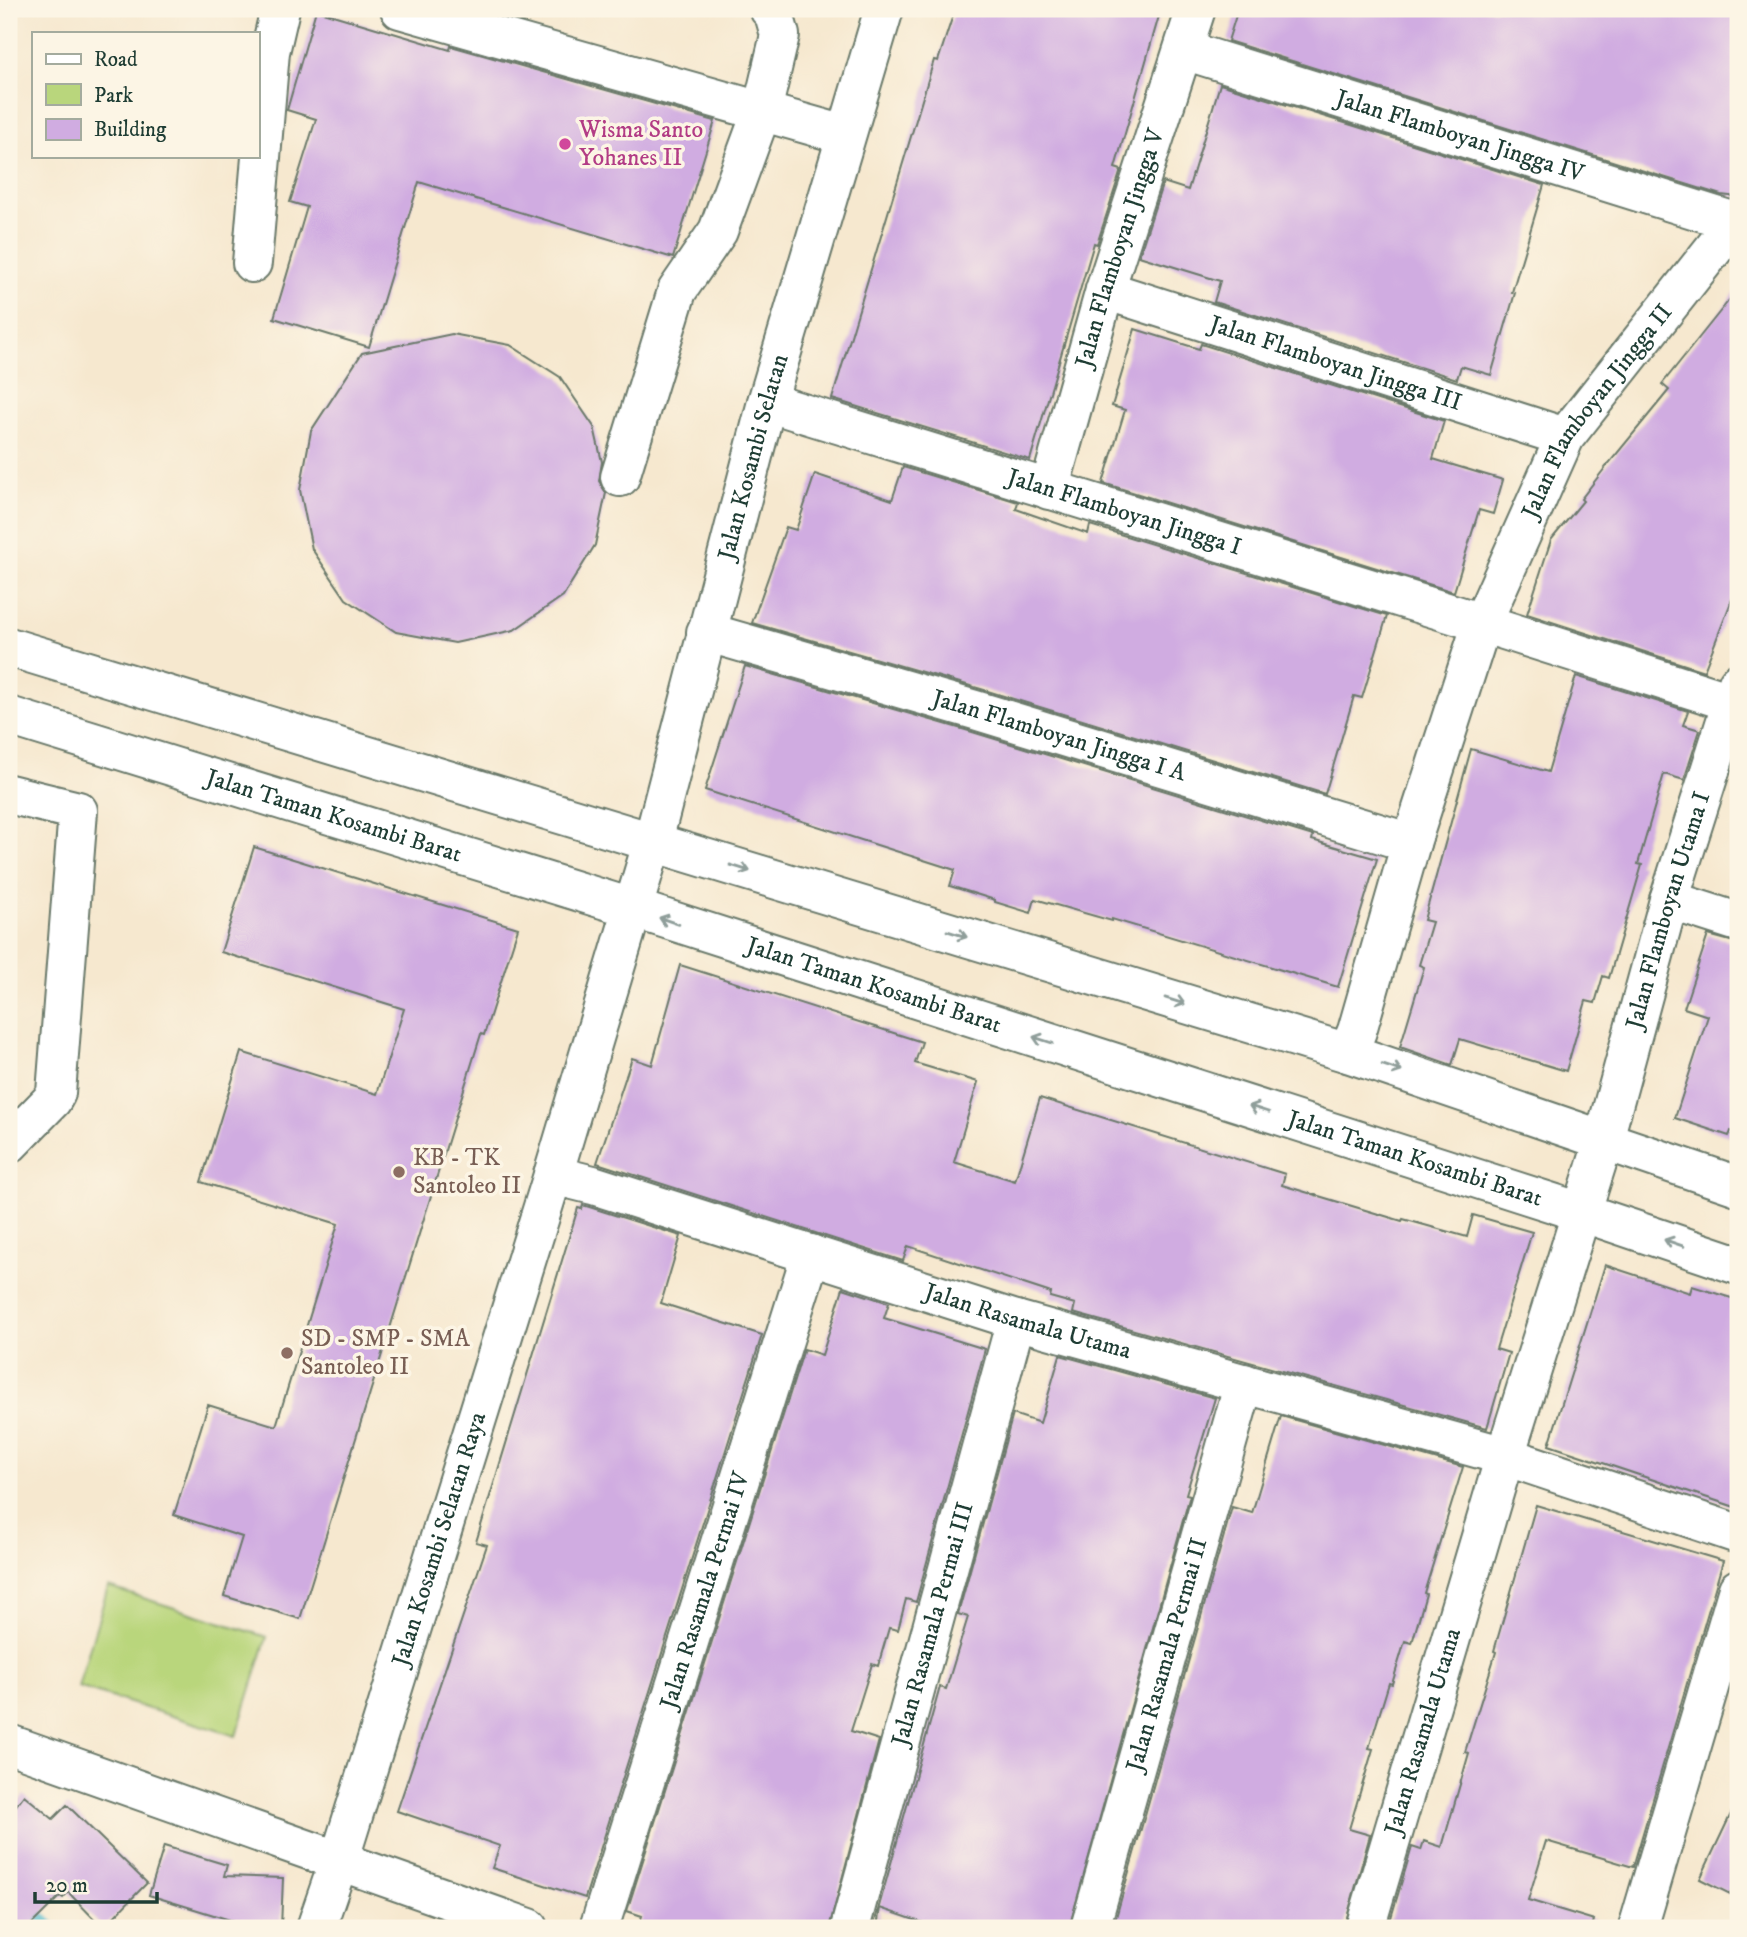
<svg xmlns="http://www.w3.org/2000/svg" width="1747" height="1937" font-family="'IM FELL DW Pica',serif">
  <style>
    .green { fill: #b9d67c; stroke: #6c8a58; stroke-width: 2 }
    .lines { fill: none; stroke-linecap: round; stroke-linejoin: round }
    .stream { stroke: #51bccd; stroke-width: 12 }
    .building { fill: #d0ace1 }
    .minor-casing { stroke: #6a796a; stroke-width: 42 }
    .minor { stroke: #fff; stroke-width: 38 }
    .oneway { stroke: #8f9e9a }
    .hotel-dot { fill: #d1479c; stroke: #fcf5e5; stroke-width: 2.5 }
    .education-dot { fill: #8d6e63; stroke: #fcf5e5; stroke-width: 2.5 }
    .labels { text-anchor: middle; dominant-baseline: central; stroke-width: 7; stroke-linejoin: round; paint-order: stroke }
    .hotel-label { font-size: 24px; fill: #b23c85; stroke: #fcf5e5; text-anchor: start }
    .street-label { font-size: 24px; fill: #1f3d34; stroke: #fcf5e5 }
    .education-label { font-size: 24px; fill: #785e54; stroke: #fcf5e5; text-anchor: start }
  </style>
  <rect width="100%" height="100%" fill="#fcf5e5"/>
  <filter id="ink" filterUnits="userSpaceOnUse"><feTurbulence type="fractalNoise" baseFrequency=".0143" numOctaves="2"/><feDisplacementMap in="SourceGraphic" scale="14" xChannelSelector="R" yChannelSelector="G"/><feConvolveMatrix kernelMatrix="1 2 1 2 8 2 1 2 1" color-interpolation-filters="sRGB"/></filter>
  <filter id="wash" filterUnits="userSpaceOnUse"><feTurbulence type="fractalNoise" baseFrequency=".00686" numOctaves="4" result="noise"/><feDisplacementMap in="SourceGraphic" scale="28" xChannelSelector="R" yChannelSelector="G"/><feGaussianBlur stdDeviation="1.57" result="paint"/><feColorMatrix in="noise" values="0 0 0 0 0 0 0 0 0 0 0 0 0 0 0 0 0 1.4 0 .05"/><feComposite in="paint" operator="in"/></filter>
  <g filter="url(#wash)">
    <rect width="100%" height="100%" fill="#f6e8cf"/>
    <!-- green -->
    <path class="green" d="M108,1587L267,1637L236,1736L78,1687Z"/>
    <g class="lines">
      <!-- stream -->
      <path class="stream" d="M30,1904L41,1918L53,1928"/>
    </g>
    <g id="blocks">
      <!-- building -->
      <path class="building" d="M955,9H1161L1115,168L1121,170L1097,244L1094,243L1030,460L832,399L934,60L938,61Z
        M1238,9H1738V197L1721,195L1228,41Z
        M316,10L450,50L451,46L715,121L673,258L419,182L369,347L274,318L307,207L290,202L316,119L287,110Z
        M1220,84L1544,185L1512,292L1515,293L1491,375L1461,366L1457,379L1214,302L1220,281L1139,256L1163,182L1188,190Z
        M1738,289V584L1704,671L1527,614L1551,540L1583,501L1581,499L1605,468L1669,390L1662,384Z
        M1135,329L1199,349L1201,344L1444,421L1433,459L1503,480L1493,514L1479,510L1454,592L1103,483L1125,410L1112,406Z
        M452,334L510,345L560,377L594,427L602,462L599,481L606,493L595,545L563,596L514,630L455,643L396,632L346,599L312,549L300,490L311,431L362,353Z
        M903,467L1018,502L1016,509L1088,534L1090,525L1387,616L1362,698L1354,696L1325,794L981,689L752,623L786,527L796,530L815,474L892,500Z
        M745,666L969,731L1313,836L1312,840L1377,859L1338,987L1112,919V921L1035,899L1031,913L995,902V900L950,886L955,870L705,790Z
        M1576,676L1688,711L1683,725L1700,730L1684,780L1664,774L1638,864L1642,865L1609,978L1603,976L1595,1003L1586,1001L1566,1071L1460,1039L1452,1065L1400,1047L1424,967L1419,965L1432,922L1424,920L1471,749L1548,772Z
        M254,847L518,928L484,1035L481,1034L300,1619L224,1596L242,1537L174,1515L208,1405L276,1426L338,1224L201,1182L241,1052L377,1094L404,1009L221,952Z
        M1708,935L1738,943V1134L1731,1131L1729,1136L1675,1118L1708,1016L1684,1008Z
        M680,965L922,1042L915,1063L978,1082L954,1162L1015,1181L1040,1098L1285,1174L1282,1185L1402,1221L1403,1219L1467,1237L1473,1215L1532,1232L1496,1349L1509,1353L1487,1428L1073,1313L1075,1304L1050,1297L1051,1293L908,1246L903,1261L597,1163L632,1058L652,1065Z
        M583,1205L681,1236L661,1303L762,1335L585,1898L492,1868L500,1846L397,1811L487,1545L476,1542L578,1208L582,1209Z
        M1605,1265L1690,1293L1692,1286L1738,1300V1508L1549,1445Z
        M843,1288L889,1303L884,1318L985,1349L916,1602L906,1599L898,1630L889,1628L878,1666L872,1664L851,1731L879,1740L829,1928H638L642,1916L627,1911L804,1349L822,1355Z
        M1060,1355L1215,1398L1186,1494L1190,1495L1069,1928H938L880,1908L877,1928H873L940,1687L946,1689L968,1617L958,1614L1013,1414L1040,1423Z
        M1281,1416L1463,1467L1424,1593L1426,1594L1412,1643L1405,1641L1392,1684L1389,1683L1369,1748L1373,1749L1349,1829L1370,1835L1344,1928H1113L1232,1507L1252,1513Z
        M1536,1505L1723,1561L1633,1867L1546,1841L1528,1900L1594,1920L1592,1928H1388L1412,1847L1421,1850L1424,1841L1442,1847L1469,1753L1465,1752L1496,1652L1494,1651Z
        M24,1795L53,1819L67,1805L147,1883L103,1928L68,1892L63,1898L60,1896L28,1928H9V1815Z
        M1738,1799V1898L1700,1879Z
        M164,1846L227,1865L224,1876L283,1878L281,1928H256L149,1895Z"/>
    </g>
  </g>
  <g filter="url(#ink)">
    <use href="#blocks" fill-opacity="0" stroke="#6a796a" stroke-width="2"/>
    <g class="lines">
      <defs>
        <g id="minor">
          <path d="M400,9L845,135"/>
          <path id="s1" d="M1184,50L1735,222"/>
          <path d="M252,263L270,52L280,9"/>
          <path id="s2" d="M1105,290L1565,437"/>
          <path id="s3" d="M767,402L1482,623L1731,702"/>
          <path d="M620,477L677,291L718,231L762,111L780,35L774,14L769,9"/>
          <path id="s4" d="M1049,490L1105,290L1196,9"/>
          <path id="s5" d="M706,632L975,710L1411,843"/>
          <path d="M9,647L1348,1053L1738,1186"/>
          <path id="s6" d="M9,716L632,908L1581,1212L1738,1265"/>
          <path d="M9,794L78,811L56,1093L52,1100L9,1144"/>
          <path d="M1669,900L1738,922"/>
          <path id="s7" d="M1348,1053L1357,1031L1411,843L1482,623L1565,437L1738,218"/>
          <path id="s8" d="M553,1175L593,1185L1016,1320L1505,1456L1738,1534"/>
          <path d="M9,1744L529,1928"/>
          <path id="s9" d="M316,1928L339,1861L553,1175L653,841L767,402L884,9"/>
          <path id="s10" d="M599,1928L811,1254"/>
          <path id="s11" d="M850,1928L1016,1320"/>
          <path id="s12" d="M1090,1928L1244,1383"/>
          <path id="s13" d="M1365,1928L1505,1456L1601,1150L1669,900L1738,683"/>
          <path d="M1638,1928L1738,1589"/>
        </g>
      </defs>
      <!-- minor casing -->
      <use href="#minor" class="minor-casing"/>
      <!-- minor -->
      <use href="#minor" class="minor"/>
    </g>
    <!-- one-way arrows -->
    <defs><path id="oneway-shaft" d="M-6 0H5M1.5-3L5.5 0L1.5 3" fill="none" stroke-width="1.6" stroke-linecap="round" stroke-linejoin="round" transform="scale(1.75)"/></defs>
    <g class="oneway">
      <use href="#oneway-shaft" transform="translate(740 868) rotate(17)"/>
      <use href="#oneway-shaft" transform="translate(669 921) rotate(-161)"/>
      <use href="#oneway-shaft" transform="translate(957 934) rotate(17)"/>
      <use href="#oneway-shaft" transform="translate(1175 1001) rotate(17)"/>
      <use href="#oneway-shaft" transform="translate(1043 1040) rotate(-162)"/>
      <use href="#oneway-shaft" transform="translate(1392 1068) rotate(19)"/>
      <use href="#oneway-shaft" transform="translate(1259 1109) rotate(-162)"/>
      <use href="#oneway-shaft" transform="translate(1674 1243) rotate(-161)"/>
    </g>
  </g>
  <!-- markers -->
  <circle class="hotel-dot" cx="565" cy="144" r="7"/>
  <g class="education-dot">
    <circle cx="399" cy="1172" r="7"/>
    <circle cx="287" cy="1353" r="7"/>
  </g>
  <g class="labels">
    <!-- hotel labels -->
    <g class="hotel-label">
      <text x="579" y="130">Wisma Santo<tspan x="579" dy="28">Yohanes II</tspan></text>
    </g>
    <!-- street labels -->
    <g class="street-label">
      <text stroke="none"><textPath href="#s1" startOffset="289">Jalan Flamboyan Jingga IV</textPath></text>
      <text stroke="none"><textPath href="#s4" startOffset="252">Jalan Flamboyan Jingga V</textPath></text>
      <text stroke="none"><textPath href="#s2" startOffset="242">Jalan Flamboyan Jingga III</textPath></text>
      <text stroke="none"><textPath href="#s7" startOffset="693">Jalan Flamboyan Jingga II</textPath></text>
      <text stroke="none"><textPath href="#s9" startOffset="1535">Jalan Kosambi Selatan</textPath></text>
      <text stroke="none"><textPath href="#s3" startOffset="374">Jalan Flamboyan Jingga I</textPath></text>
      <text stroke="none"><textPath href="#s5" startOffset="368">Jalan Flamboyan Jingga I A</textPath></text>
      <text stroke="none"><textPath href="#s6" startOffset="340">Jalan Taman Kosambi Barat</textPath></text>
      <text stroke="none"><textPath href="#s13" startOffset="1062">Jalan Flamboyan Utama I</textPath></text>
      <text stroke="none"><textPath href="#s6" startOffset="906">Jalan Taman Kosambi Barat</textPath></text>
      <text stroke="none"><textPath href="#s6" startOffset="1474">Jalan Taman Kosambi Barat</textPath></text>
      <text stroke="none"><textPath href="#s8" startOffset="497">Jalan Rasamala Utama</textPath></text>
      <text stroke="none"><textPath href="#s9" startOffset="408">Jalan Kosambi Selatan Raya</textPath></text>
      <text stroke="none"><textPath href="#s10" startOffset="354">Jalan Rasamala Permai IV</textPath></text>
      <text stroke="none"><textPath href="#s11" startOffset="315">Jalan Rasamala Permai III</textPath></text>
      <text stroke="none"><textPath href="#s12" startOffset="284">Jalan Rasamala Permai II</textPath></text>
      <text stroke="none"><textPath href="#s13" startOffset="205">Jalan Rasamala Utama</textPath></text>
    </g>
    <!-- education labels -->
    <g class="education-label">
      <text x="413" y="1158">KB - TK<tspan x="413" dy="28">Santoleo II</tspan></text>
      <text x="301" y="1339">SD - SMP - SMA<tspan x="301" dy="28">Santoleo II</tspan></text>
    </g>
  </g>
  <!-- margin -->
  <rect width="1747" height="1937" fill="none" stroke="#fcf5e5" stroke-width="35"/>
  <!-- legend -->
  <rect x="32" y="32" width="228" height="126" fill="#fcf5e5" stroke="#a4ab9e" stroke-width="2"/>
  <rect x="46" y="54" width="35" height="10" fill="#ffffff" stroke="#a4ab9e" stroke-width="2"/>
  <text x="94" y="66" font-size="21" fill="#1f3d34">Road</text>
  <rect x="46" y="84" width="35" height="21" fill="#b9d67c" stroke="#a4ab9e" stroke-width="2"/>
  <text x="94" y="102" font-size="21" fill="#1f3d34">Park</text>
  <rect x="46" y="119" width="35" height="21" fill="#d0ace1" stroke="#a4ab9e" stroke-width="2"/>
  <text x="94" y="136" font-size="21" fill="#1f3d34">Building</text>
  <!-- scale -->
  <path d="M35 1892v10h122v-10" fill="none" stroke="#1f3d34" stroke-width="3.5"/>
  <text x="46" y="1892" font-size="21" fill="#1f3d34" stroke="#fcf5e5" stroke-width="5" paint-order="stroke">20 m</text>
</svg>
